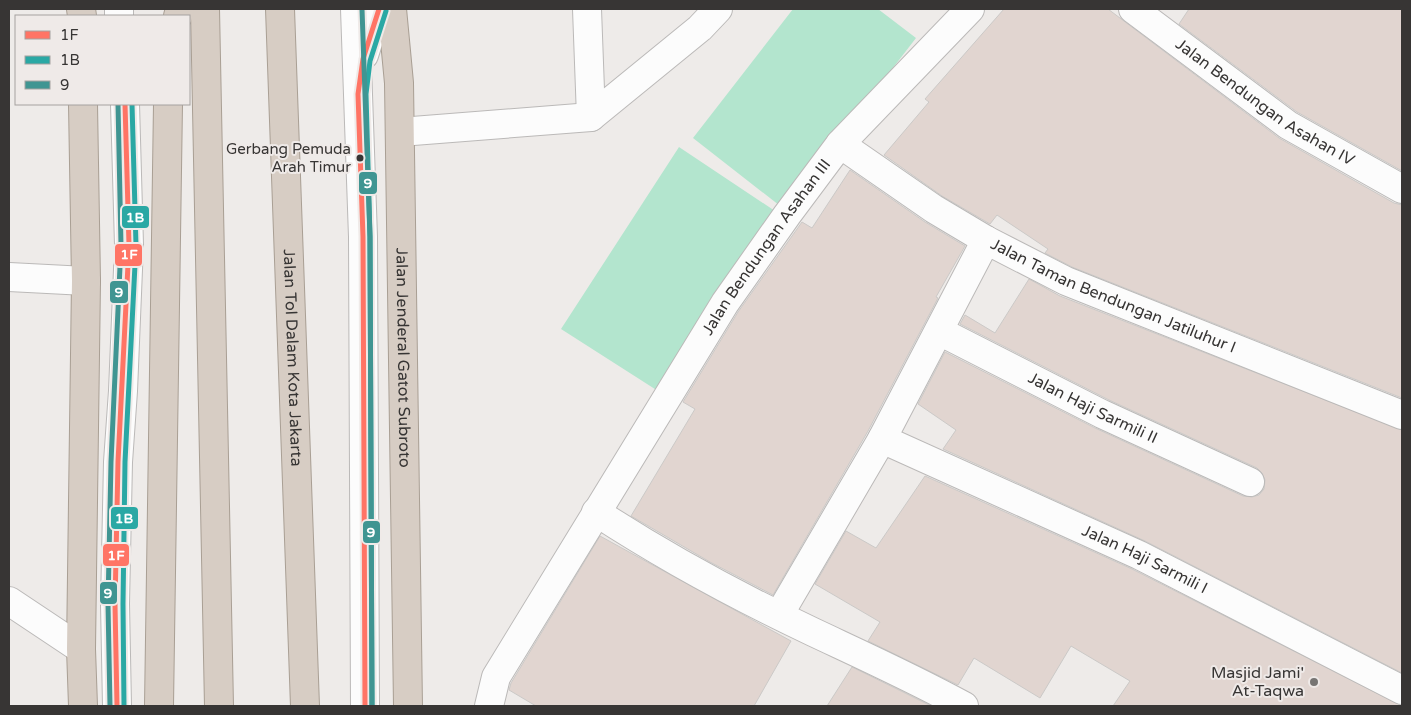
<svg xmlns="http://www.w3.org/2000/svg" width="1411" height="715" font-family="'Varela Round',sans-serif">
  <style>
    .green { fill: #b3e5ce }
    .building { fill: #e1d5d0; stroke: #cbc9c7 }
    .lines { fill: none; stroke-linecap: round; stroke-linejoin: round }
    .minor-casing { stroke: #bbb9b8; stroke-width: 30 }
    .highway-casing { stroke: #a99f94; stroke-width: 30 }
    .minor { stroke: #fcfcfc; stroke-width: 28 }
    .highway { stroke: #d7cdc4; stroke-width: 28 }
    .bus-1-casing { stroke: #efeae8; stroke-width: 9 }
    .bus-2-casing { stroke: #efeae8; stroke-width: 9 }
    .bus-3-casing { stroke: #efeae8; stroke-width: 9 }
    .bus-1 { stroke: #ff7465; stroke-width: 5 }
    .bus-2 { stroke: #2aa8a4; stroke-width: 5 }
    .bus-3 { stroke: #409592; stroke-width: 5 }
    .bus-dot { fill: #373534; stroke: #efeae8; stroke-width: 2 }
    .poi-dot { fill: #777573; stroke: #efeae8; stroke-width: 2 }
    .labels { text-anchor: middle; dominant-baseline: central; stroke-width: 4; stroke-linejoin: round; paint-order: stroke }
    .bus-label { font-size: 15px; fill: #373534; stroke: #efeae8; text-anchor: end }
    .street-label { font-size: 16px; fill: #373534; stroke: #efeae8 }
    .poi-label { font-size: 16px; fill: #373534; stroke: #efeae8; text-anchor: end }
    .line-badge { stroke: #efeae8; stroke-width: 2 }
    .badge-label { font-size: 14px; text-anchor: middle; font-weight: bold; fill: #fff }
  </style>
  <rect width="100%" height="100%" fill="#eeebe9"/>
  <!-- green -->
  <path class="green" d="M793,9H878L916,38L784,209L693,138Z
    M679,147L775,211L658,391L561,329Z"/>
  <!-- building -->
  <path class="building" d="M1004,9H1108L1279,138L1394,203L1402,205V398L1072,267L1045,253L1048,249L997,215L990,224L942,196L884,155L929,102L925,99Z
    M1189,9H1402V171L1297,112L1179,24Z
    M850,170L925,222L965,246L936,297L938,298L868,431L773,595L710,562L631,516L695,409L683,402L738,312L802,222L812,228Z
    M1029,279L1060,296L1402,430V673L1145,541L943,449L956,430L918,404L945,352L1095,428L1243,496L1252,497L1259,495L1264,489L1265,480L1262,473L1257,468L1109,400L960,324L965,315L995,333Z
    M925,476L1132,569L1402,706H1113L1130,681L1071,646L1040,698L974,658L958,685L868,641L880,622L815,584L846,531L876,548Z
    M600,536L791,641L754,706H536L509,690L511,683Z
    M852,667L901,691L931,706H827Z"/>
  <g class="lines">
    <defs>
      <g id="minor">
        <path d="M119,9V16"/>
        <path d="M355,9L363,237L365,706"/>
        <path d="M587,9L591,117"/>
        <path id="s1" d="M1133,9L1288,125L1402,189"/>
        <path d="M364,55L379,9"/>
        <path d="M400,132L591,117L700,28L718,9"/>
        <path id="s2" d="M840,144L934,209L986,240L1066,281L1402,415"/>
        <path d="M9,277L86,281"/>
        <path id="s3" d="M939,331L1102,414L1250,482"/>
        <path id="s4" d="M882,439L1139,555L1402,690"/>
        <path d="M596,512C665,557 739,597 813,632C864,656 915,679 964,706"/>
        <path d="M9,601L81,649"/>
        <path d="M779,615L882,439L986,240"/>
        <path d="M117,706L115,604L118,462L123,391L129,245L125,104"/>
        <path id="s5" d="M489,706L496,677L725,303L787,215L840,144L970,9"/>
      </g>
      <g id="highway">
        <path d="M81,9L82,16"/>
        <path d="M205,9L219,706"/>
        <path id="s6" d="M280,9L305,706"/>
        <path id="s7" d="M392,9L399,83L408,706"/>
        <path d="M178,16L180,9"/>
        <path d="M83,104L86,281L81,649L83,706"/>
        <path d="M159,706L168,104"/>
      </g>
    </defs>
    <!-- minor casing -->
    <use href="#minor" class="minor-casing"/>
    <!-- highway casing -->
    <use href="#highway" class="highway-casing"/>
    <!-- minor -->
    <use href="#minor" class="minor"/>
    <!-- highway -->
    <use href="#highway" class="highway"/>
    <defs>
      <path id="bus-1" d="M117,706L115,604L118,462L129,245L125,104
        M365,706L363,237L358,94L363,59L379,9"/>
      <path id="bus-2" d="M124,706L123,604L125,462L136,245L132,104
        M372,706L370,237L366,94L370,61L386,11"/>
      <path id="bus-3" d="M362,9L370,237L372,706
        M110,706L108,604L111,462L121,245L118,104"/>
    </defs>
    <!-- bus-1 casing -->
    <use href="#bus-1" class="bus-1-casing"/>
    <!-- bus-2 casing -->
    <use href="#bus-2" class="bus-2-casing"/>
    <!-- bus-3 casing -->
    <use href="#bus-3" class="bus-3-casing"/>
    <!-- bus-1 -->
    <use href="#bus-1" class="bus-1"/>
    <!-- bus-2 -->
    <use href="#bus-2" class="bus-2"/>
    <!-- bus-3 -->
    <use href="#bus-3" class="bus-3"/>
  </g>
  <!-- markers -->
  <circle class="bus-dot" cx="360" cy="158" r="4.5"/>
  <circle class="poi-dot" cx="1314" cy="682" r="5"/>
  <g class="labels">
    <!-- bus labels -->
    <g class="bus-label">
      <text x="351" y="149">Gerbang Pemuda<tspan x="351" dy="18">Arah Timur</tspan></text>
    </g>
    <!-- street labels -->
    <g class="street-label">
      <text stroke="none"><textPath href="#s1" startOffset="162">Jalan Bendungan Asahan IV</textPath></text>
      <text stroke="none"><textPath href="#s5" startOffset="538">Jalan Bendungan Asahan III</textPath></text>
      <text stroke="none"><textPath href="#s2" startOffset="314">Jalan Taman Bendungan Jatiluhur I</textPath></text>
      <text stroke="none"><textPath href="#s7" startOffset="349">Jalan Jenderal Gatot Subroto</textPath></text>
      <text stroke="none"><textPath href="#s6" startOffset="349">Jalan Tol Dalam Kota Jakarta</textPath></text>
      <text stroke="none"><textPath href="#s3" startOffset="172">Jalan Haji Sarmili II</textPath></text>
      <text stroke="none"><textPath href="#s4" startOffset="289">Jalan Haji Sarmili I</textPath></text>
    </g>
    <!-- poi labels -->
    <g class="poi-label">
      <text x="1304" y="673">Masjid Jami'<tspan x="1304" dy="18">At-Taqwa</tspan></text>
    </g>
  </g>
  <g class="line-badge">
    <rect x="358" y="171" width="20" height="24" rx="5" fill="#409592"/>
    <rect x="121" y="205" width="29" height="24" rx="5" fill="#2aa8a4"/>
    <rect x="114" y="243" width="29" height="24" rx="5" fill="#ff7465"/>
    <rect x="109" y="280" width="20" height="24" rx="5" fill="#409592"/>
    <rect x="110" y="506" width="29" height="24" rx="5" fill="#2aa8a4"/>
    <rect x="362" y="520" width="19" height="24" rx="5" fill="#409592"/>
    <rect x="102" y="543" width="28" height="24" rx="5" fill="#ff7465"/>
    <rect x="99" y="581" width="19" height="24" rx="5" fill="#409592"/>
  </g>
  <g class="badge-label">
    <text x="368" y="188">9</text>
    <text x="135" y="222">1B</text>
    <text x="129" y="259">1F</text>
    <text x="119" y="297">9</text>
    <text x="124" y="523">1B</text>
    <text x="371" y="537">9</text>
    <text x="116" y="560">1F</text>
    <text x="108" y="598">9</text>
  </g>
  <!-- border -->
  <rect width="1411" height="715" fill="none" stroke="#373534" stroke-width="20"/>
  <!-- legend -->
  <rect x="15" y="15" width="175" height="90" fill="#efeae8" stroke="#a5a2a0"/>
  <rect x="25" y="31" width="25" height="8" fill="#ff7465" stroke="#a5a2a0"/>
  <text x="60" y="40" font-size="15" fill="#373534">1F</text>
  <rect x="25" y="56" width="25" height="8" fill="#2aa8a4" stroke="#a5a2a0"/>
  <text x="60" y="65" font-size="15" fill="#373534">1B</text>
  <rect x="25" y="81" width="25" height="8" fill="#409592" stroke="#a5a2a0"/>
  <text x="60" y="90" font-size="15" fill="#373534">9</text>
</svg>
